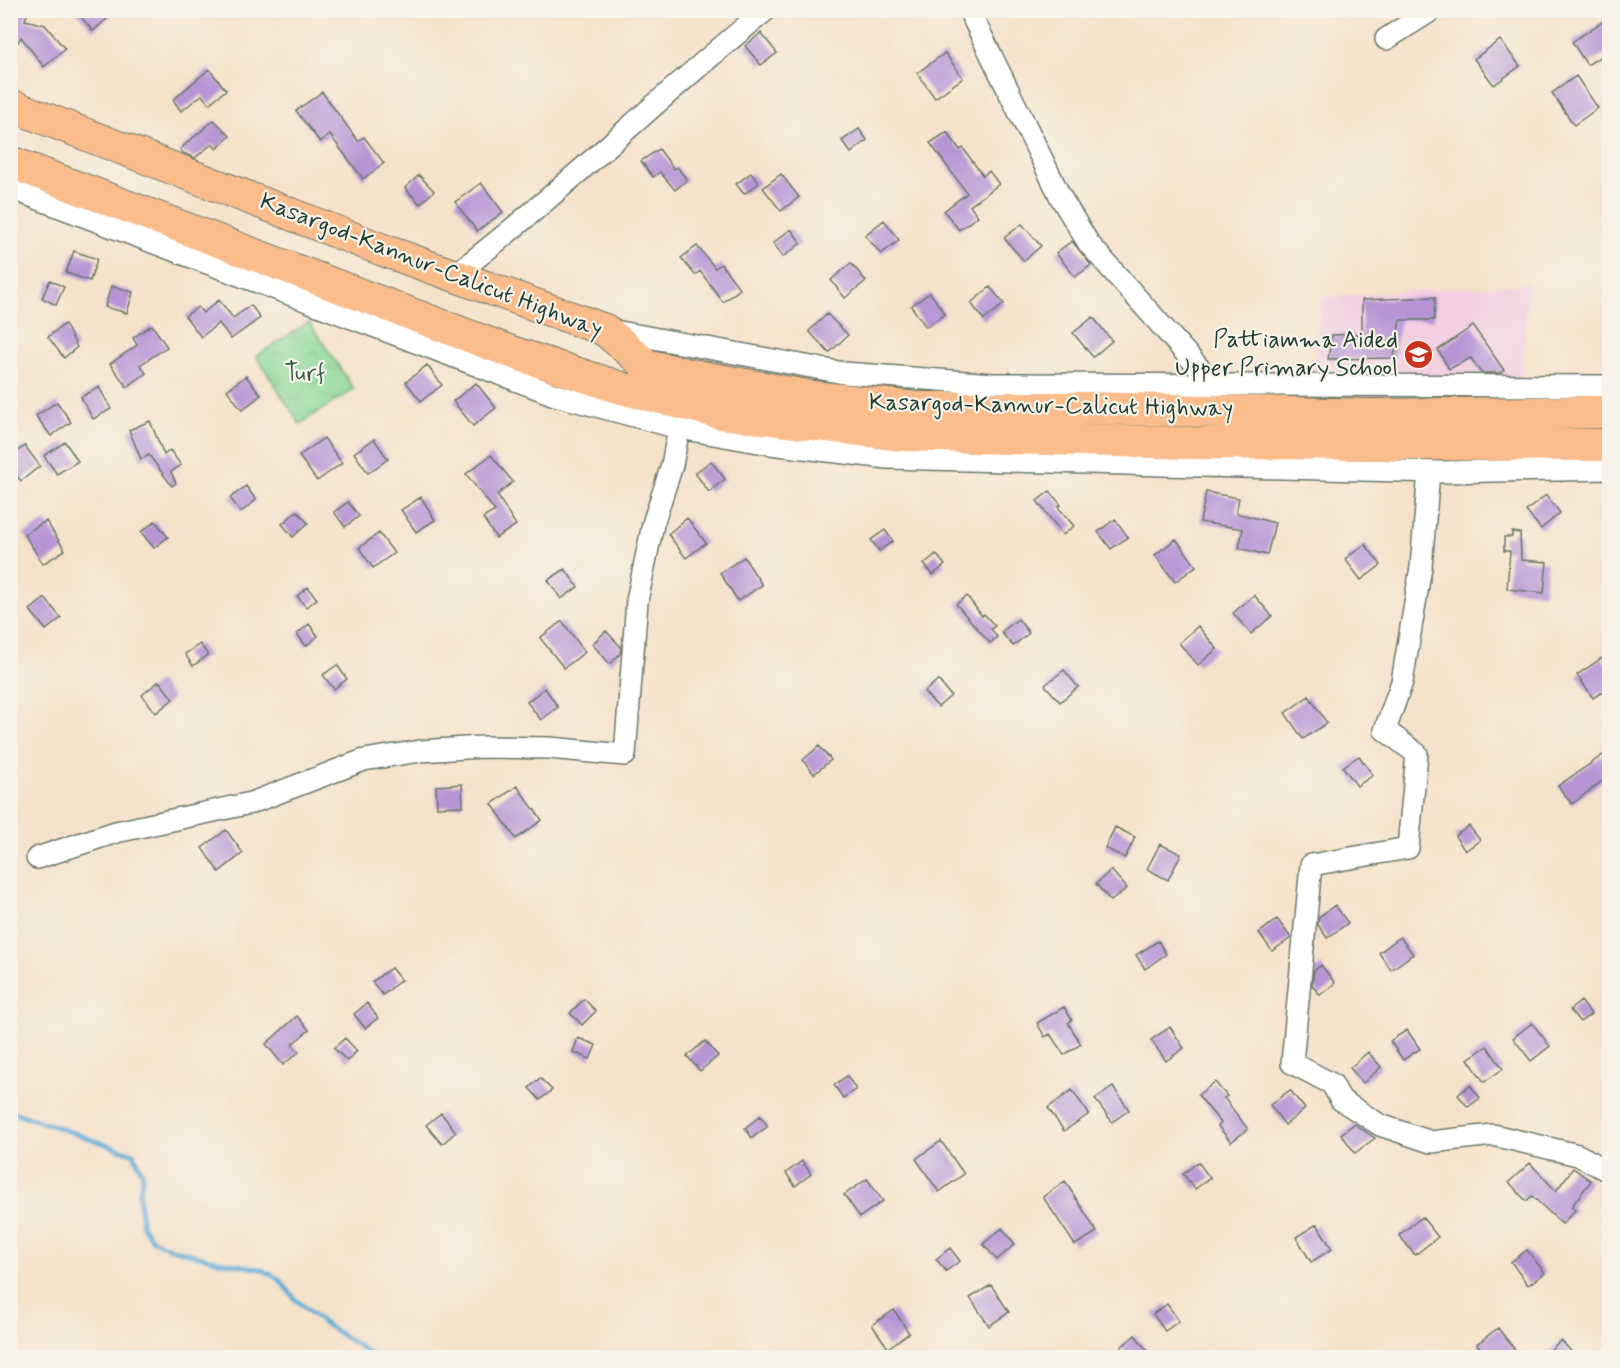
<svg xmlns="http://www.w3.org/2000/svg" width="1620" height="1368" font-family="Mynerve,sans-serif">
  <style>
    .built { fill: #f2cfe1 }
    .park { fill: url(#park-tufts); stroke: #538a66; stroke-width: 1.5 }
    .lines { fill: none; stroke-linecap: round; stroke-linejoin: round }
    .stream { stroke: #5eacd7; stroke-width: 4.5 }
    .building { fill: #b795d5 }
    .minor-casing { stroke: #6a7768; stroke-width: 24 }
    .highway-casing { stroke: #6a7768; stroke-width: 34 }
    .minor { stroke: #fff; stroke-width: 21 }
    .highway { stroke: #fabc8b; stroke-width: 32 }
    .labels { text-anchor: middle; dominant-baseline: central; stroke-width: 4.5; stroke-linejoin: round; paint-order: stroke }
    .street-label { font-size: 24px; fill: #1f3d34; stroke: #f7f3e8 }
    .poi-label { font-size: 24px; fill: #1f3d34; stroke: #f7f3e8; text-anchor: end }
    .park-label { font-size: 24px; fill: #345c48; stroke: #f7f3e8 }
  </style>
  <defs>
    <pattern id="park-tufts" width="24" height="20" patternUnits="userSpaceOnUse" patternTransform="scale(1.5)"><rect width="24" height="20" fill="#87d797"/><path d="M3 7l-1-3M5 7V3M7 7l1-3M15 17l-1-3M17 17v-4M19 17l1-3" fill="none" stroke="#74b983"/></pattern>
  </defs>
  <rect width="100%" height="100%" fill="#f7f3e8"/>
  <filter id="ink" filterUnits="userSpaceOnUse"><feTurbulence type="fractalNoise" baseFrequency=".0167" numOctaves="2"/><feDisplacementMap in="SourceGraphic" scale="12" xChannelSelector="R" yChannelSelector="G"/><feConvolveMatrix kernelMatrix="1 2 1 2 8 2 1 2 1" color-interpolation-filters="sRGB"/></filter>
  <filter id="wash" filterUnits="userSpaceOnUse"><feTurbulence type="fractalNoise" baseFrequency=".008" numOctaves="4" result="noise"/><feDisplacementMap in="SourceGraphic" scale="24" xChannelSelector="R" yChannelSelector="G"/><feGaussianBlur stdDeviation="1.35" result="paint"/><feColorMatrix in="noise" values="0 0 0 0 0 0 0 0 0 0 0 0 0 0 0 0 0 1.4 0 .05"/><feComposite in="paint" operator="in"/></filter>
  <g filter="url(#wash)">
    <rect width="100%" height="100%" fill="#f5e2ca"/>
    <!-- built -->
    <path class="built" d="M1528,284L1519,411L1306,412L1322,297Z"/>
    <!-- park -->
    <path class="park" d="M309,322L354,389L300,424L256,356Z"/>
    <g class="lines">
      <!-- stream -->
      <path class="stream" d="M10,1111L134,1154L143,1175L139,1195L142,1226L153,1240L170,1248L218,1261L261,1269L279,1279L295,1299L323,1323L377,1358"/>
    </g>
    <g id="blocks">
      <!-- building -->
      <path class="building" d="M10,10H29L25,20L45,25L65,49L44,67L21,37L10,55Z
        M75,10H117L93,31Z
        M1602,22L1610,34V51L1587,65L1572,42Z
        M761,33L777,53L761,65L745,46Z
        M1500,40L1520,66L1494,85L1474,59Z
        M945,53L963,78L935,98L917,73Z
        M209,69L226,90L209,104L202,95L181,111L173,100Z
        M1576,76L1598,108L1574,125L1552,93Z
        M322,92L358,141L364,137L384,163L363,179L330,135L320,142L296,111Z
        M214,120L230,136L217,149L212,144L195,158L183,153L180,149Z
        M859,129L867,140L851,153L842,141Z
        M947,132L960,150L963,148L983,176L989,171L999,184L970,206L978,216L959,230L944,211L967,193L930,143Z
        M659,149L674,169L677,167L687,180L675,190L660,172L653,177L641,161Z
        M751,173L759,183L744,194L736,184Z
        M781,174L799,197L781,211L763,188Z
        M419,175L434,191L420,204L405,188Z
        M481,183L503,212L477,231L455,202Z
        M884,220L899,240L881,254L865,235Z
        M1022,224L1041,246L1024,261L1004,238Z
        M791,229L801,243L783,257L773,243Z
        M1072,241L1091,265L1075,277L1056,253Z
        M697,246L715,268L721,264L740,289L723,302L700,271L695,275L681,258Z
        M74,251L97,259L90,281L66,273Z
        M851,263L866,281L845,298L831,280Z
        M50,280L64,287L56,305L42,298Z
        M111,286L133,292L127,313L105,307Z
        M990,287L1004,304L984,320L971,303Z
        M930,293L945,314L926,327L911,306Z
        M1435,297L1434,320H1400L1394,358L1328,359L1332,335L1362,334V300Z
        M219,300L233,318L251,305L260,318L231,339L219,323L201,337L185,316L198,307L203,313Z
        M827,314L848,335L829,353L809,331Z
        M1093,317L1112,341L1093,357L1073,333Z
        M65,324L77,347L64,358L48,337Z
        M152,325L167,347L140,365L146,373L127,387L110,364L137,345L133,338Z
        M1473,326L1504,370L1500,373H1481L1471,358L1449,369L1438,350Z
        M427,365L442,385L421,401L406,382Z
        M246,376L261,395L242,410L227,390Z
        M476,383L496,408L473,426L453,401Z
        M99,387L111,409L93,419L81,397Z
        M57,402L71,422L51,436L36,416Z
        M150,421L164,455L170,450L181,465L171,472L176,483L172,486L149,455L141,459L129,430Z
        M324,438L342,463L317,481L299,456Z
        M374,439L388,459L368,473L354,453Z
        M65,442L78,461L57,474L44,456Z
        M25,446L40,466L21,481L10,467V456Z
        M491,455L513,482L497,495L516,525L496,538L483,518L495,511L466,474Z
        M711,461L725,479L709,492L695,473Z
        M246,486L256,500L241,512L230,498Z
        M1050,491L1061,505L1058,507L1074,526L1063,535L1037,501Z
        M1206,492L1239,498L1236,513L1275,523L1267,555L1239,548L1243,529L1200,522Z
        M1546,495L1560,513L1541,529L1526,511Z
        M421,497L435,520L416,532L401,510Z
        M348,502L359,516L345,527L334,512Z
        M297,511L308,523L293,537L282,524Z
        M687,518L706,543L686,558L668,534Z
        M1115,519L1128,537L1111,549L1098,532Z
        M46,521L65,550L43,564L24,534Z
        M155,521L168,537L154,548L141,532Z
        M885,530L893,541L879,551L871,540Z
        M1512,532L1520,533L1521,560L1547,562L1544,593L1507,589L1510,551H1504V537H1512Z
        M379,533L394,553L373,568L359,548Z
        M1176,539L1196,566L1175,582L1155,555Z
        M1365,544L1381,565L1361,580L1345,559Z
        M936,554L945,565L933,575L924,564Z
        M744,557L762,585L738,601L720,573Z
        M565,569L578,587L561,599L548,580Z
        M308,587L317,599L306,607L297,596Z
        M1254,595L1272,616L1251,634L1233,613Z
        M967,596L982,616L984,614L995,626L991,629L997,637L990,643L956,604Z
        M45,598L61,618L46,630L30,610Z
        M1018,619L1029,633L1013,646L1001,632Z
        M562,621L585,652L564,668L540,638Z
        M309,624L318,636L306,646L297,634Z
        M1198,626L1217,649L1198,665L1179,643Z
        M606,631L621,647L620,654L610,664L592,644Z
        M200,644L208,655L193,666L185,654Z
        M1602,658L1610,668V687L1593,698L1577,675Z
        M337,665L347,679L334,689L323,675Z
        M1064,670L1078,687L1060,702L1045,685Z
        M938,680L951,696L938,707L924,692Z
        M159,681L173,699L156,713L142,695Z
        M545,688L558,707L541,720L527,702Z
        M1309,696L1327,723L1303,739L1285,713Z
        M819,746L831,760L814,774L803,760Z
        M1603,755L1610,764V775L1572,804L1558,786Z
        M1359,756L1373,775L1357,786L1343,767Z
        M462,784L463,806L437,807L436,786Z
        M517,786L542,820L516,839L492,804Z
        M1469,826L1480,840L1465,851L1455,836Z
        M1115,827L1135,837L1125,858L1105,848Z
        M226,830L243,853L219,872L202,848Z
        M1160,844L1181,854L1168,880L1147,869Z
        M1111,870L1127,888L1111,901L1096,884Z
        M1335,905L1348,923L1327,938L1318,925L1319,917Z
        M1277,919L1291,938L1272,951L1259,933Z
        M1400,937L1413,954L1391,970L1379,953Z
        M1158,941L1166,954L1145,969L1136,955Z
        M1321,965L1335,983L1320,995L1312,985L1314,971Z
        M391,968L401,980L383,995L372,982Z
        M584,999L596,1011L582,1025L570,1013Z
        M1581,1001L1591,1014L1580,1022L1570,1010Z
        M367,1003L378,1018L365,1028L354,1014Z
        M1064,1007L1072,1020L1068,1023L1081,1044L1064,1055L1050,1034L1045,1037L1037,1023Z
        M297,1016L309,1030L292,1044L299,1052L283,1065L266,1044Z
        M1532,1023L1550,1046L1531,1061L1513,1038Z
        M1170,1027L1184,1048L1166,1061L1151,1040Z
        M1407,1030L1420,1049L1403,1060L1390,1041Z
        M345,1038L357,1051L347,1061L334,1048Z
        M578,1038L596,1045L590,1059L573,1052Z
        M705,1041L718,1056L700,1071L687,1056Z
        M1487,1046L1503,1069L1484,1082L1468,1059Z
        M1368,1052L1381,1067L1363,1083L1350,1068Z
        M847,1076L856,1089L843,1098L834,1085Z
        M540,1078L552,1090L540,1100L529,1088Z
        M1215,1082L1227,1096L1224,1098L1248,1129L1231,1142L1218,1126L1221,1123L1198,1095Z
        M1470,1085L1480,1098L1468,1107L1458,1095Z
        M1113,1087L1129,1110L1112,1122L1095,1099Z
        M1072,1090L1089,1114L1064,1131L1048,1108Z
        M1290,1090L1305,1109L1285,1125L1270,1105Z
        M441,1113L456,1132L442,1144L426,1125Z
        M760,1116L768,1126L752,1138L745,1128Z
        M1354,1124L1375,1138L1355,1153L1341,1134Z
        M941,1141L964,1174L939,1192L916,1159Z
        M802,1161L811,1174L795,1186L786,1173Z
        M1198,1162L1210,1178L1195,1189L1183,1174Z
        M1530,1163L1556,1191L1573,1168L1591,1181L1571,1207L1575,1210L1562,1224L1532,1196L1526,1201L1509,1182Z
        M867,1179L883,1201L860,1217L844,1195Z
        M1065,1181L1097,1232L1075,1245L1043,1197Z
        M1422,1217L1438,1237L1415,1255L1399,1235Z
        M1317,1224L1332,1249L1311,1262L1296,1237Z
        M1002,1228L1015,1244L997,1260L983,1244Z
        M950,1248L960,1261L946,1271L936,1259Z
        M1527,1250L1545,1273L1528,1285L1511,1262Z
        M991,1285L1009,1312L989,1326L970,1298Z
        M1167,1304L1179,1321L1165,1331L1153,1314Z
        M894,1310L909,1333L888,1348L872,1325Z
        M1498,1328L1515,1350L1506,1358H1487L1477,1344Z
        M1135,1335L1153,1358H1130L1121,1347Z
        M1561,1340L1577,1358H1542Z"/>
    </g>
  </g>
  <g filter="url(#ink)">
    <use href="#blocks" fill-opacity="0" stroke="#6a7768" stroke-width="1.5"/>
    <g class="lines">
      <defs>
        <path id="minor" d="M969,10L1061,198L1089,244L1215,386
          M1386,39L1432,10
          M10,188L555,395L679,428L770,444L887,458L1441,472L1610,469
          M453,276C562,193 659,96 766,10
          M609,330L844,373L993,384L1610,386
          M1429,472L1421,567L1402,682L1385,730L1417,754L1408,848L1311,865L1292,1063L1332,1084L1341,1100L1380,1125L1431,1142L1493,1135L1578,1155L1610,1172
          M37,858L116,832L251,803L364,760L420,751L481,747L549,748L625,755L637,601L653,524L672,465L679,428"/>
        <path id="highway" d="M10,105L383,250L605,330L646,365L691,375L812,397L917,408H1088L1373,415L1610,412
          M10,162L514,353L621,388L721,413L902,435L1190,443L1610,445"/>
      </defs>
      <!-- minor casing -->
      <use href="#minor" class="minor-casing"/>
      <!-- highway casing -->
      <use href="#highway" class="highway-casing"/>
      <!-- minor -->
      <use href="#minor" class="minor"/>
      <!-- highway -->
      <use href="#highway" class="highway"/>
    </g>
  </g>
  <!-- icons -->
  <defs>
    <symbol id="school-disc" viewBox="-11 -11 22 22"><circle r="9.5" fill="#c8321e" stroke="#f7f3e8"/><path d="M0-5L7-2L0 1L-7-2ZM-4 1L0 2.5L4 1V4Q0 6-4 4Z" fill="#fff"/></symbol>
  </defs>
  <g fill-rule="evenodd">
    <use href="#school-disc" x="1402" y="338" width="33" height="33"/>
  </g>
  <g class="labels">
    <!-- street labels -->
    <g class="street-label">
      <text transform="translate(431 266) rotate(21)">Kasargod-Kannur-Calicut Highway</text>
      <text transform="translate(1051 406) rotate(1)">Kasargod-Kannur-Calicut Highway</text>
    </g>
    <!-- poi labels -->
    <g class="poi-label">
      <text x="1398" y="340">Pattiamma Aided<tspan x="1398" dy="28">Upper Primary School</tspan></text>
    </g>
    <!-- park labels -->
    <g class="park-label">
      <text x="305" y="373">Turf</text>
    </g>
  </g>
  <!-- margin -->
  <rect width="1620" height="1368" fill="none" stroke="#f7f3e8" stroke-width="36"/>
</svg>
